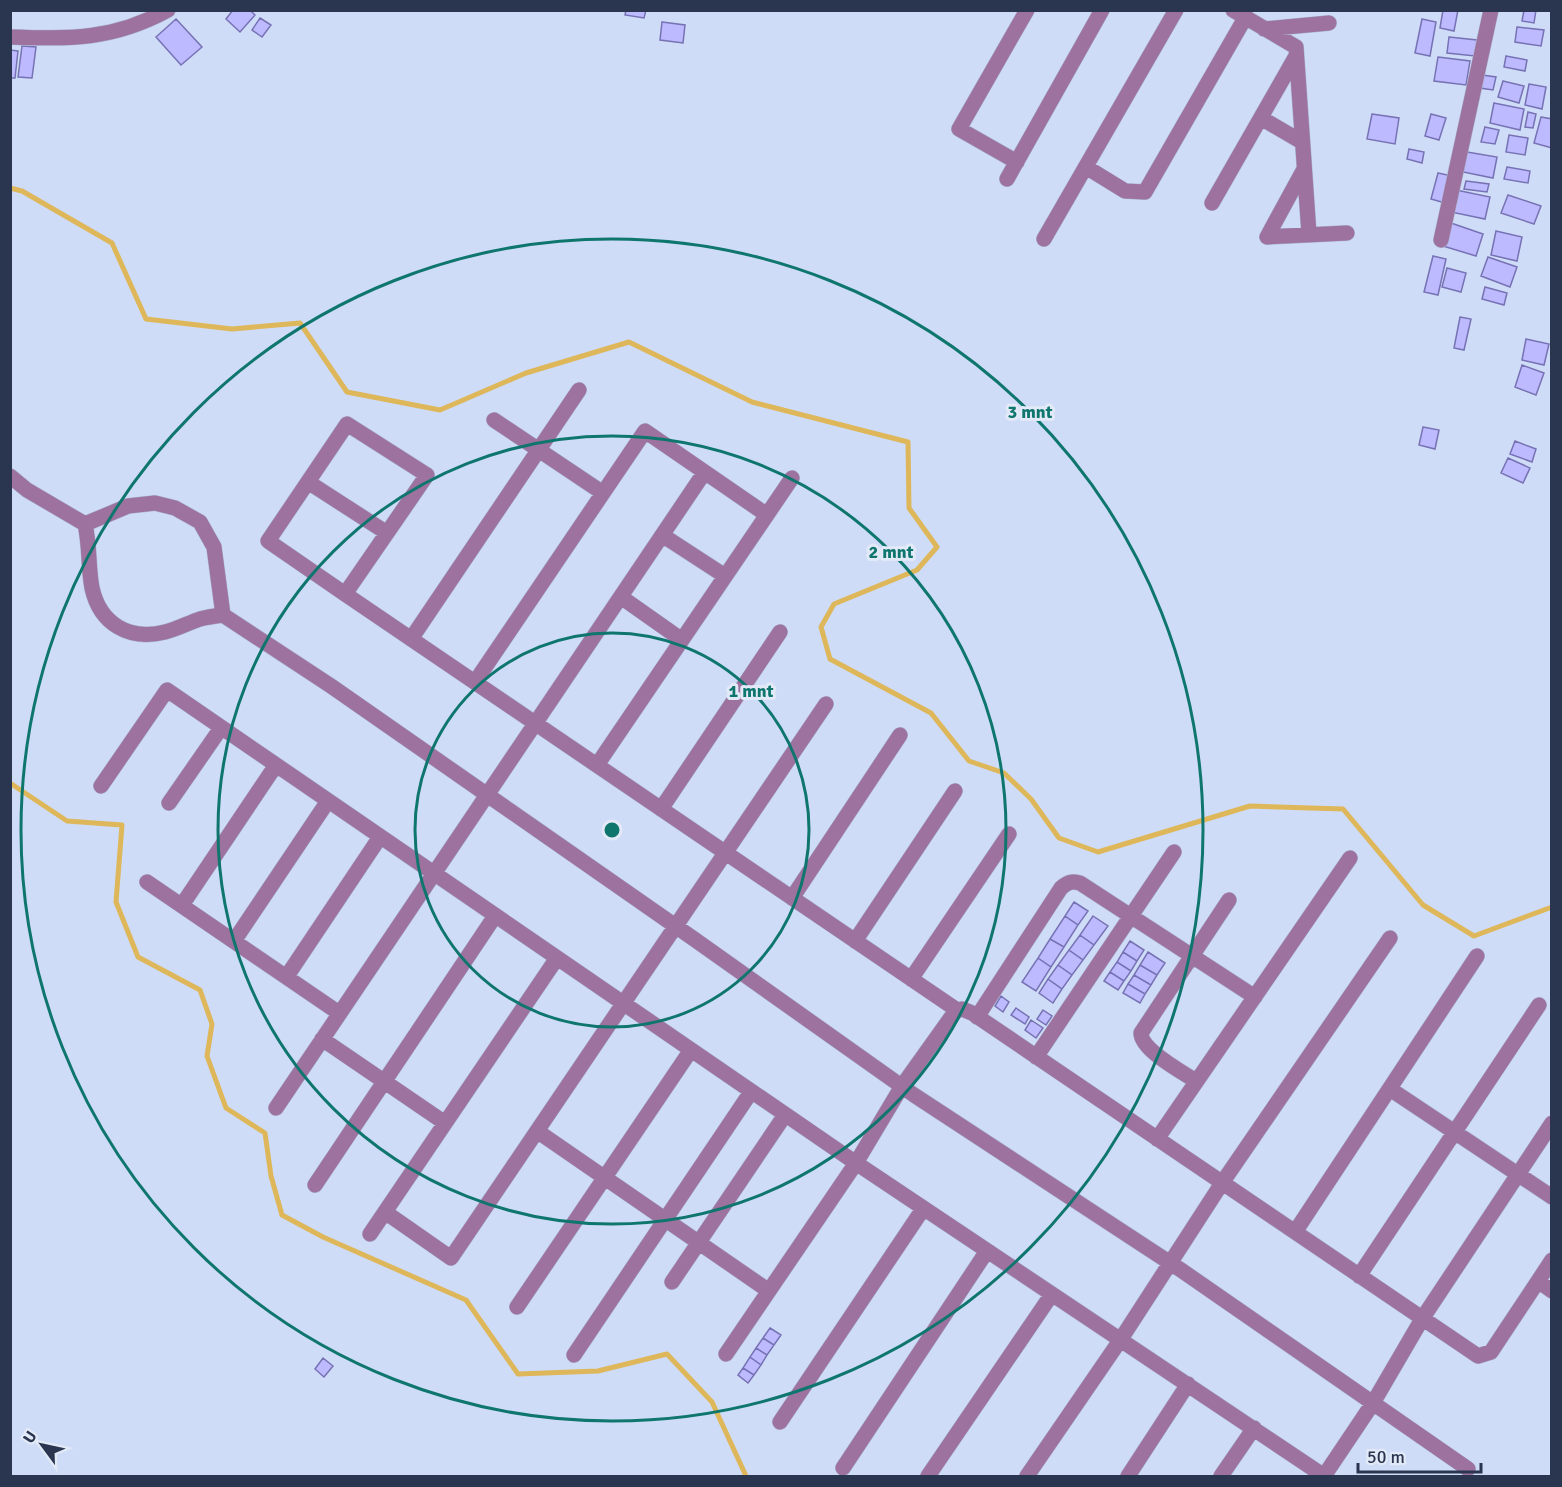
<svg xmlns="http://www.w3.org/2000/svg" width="1562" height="1487" font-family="Signika,sans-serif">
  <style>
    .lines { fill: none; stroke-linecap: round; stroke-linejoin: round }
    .stream { stroke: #deb75a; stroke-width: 5 }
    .building { fill: #bdbaff; stroke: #7772b4; stroke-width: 1.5 }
    .minor-casing { stroke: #abb7d2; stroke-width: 16 }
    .minor { stroke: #9d729e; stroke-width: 15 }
    .ring { fill: none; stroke: #0f766e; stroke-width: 3 }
    .centre { fill: #0f766e; stroke: #e2e9f7; stroke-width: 3 }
    .ring-label { font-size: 18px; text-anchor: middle; font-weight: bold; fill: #0f766e; stroke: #e2e9f7; stroke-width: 6; stroke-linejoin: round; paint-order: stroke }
  </style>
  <rect width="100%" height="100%" fill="#cfdcf7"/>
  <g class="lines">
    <!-- stream -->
    <path class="stream" d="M10,188L22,191L112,243L146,319L232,329L300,323L347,392L440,410L526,373L629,342L752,402L908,442L909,508L937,547L917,570L834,604L821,627L830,659L931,713L969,761L1004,773L1031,799L1059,838L1098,852L1250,806L1343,809L1423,905L1474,936L1552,907
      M10,783L67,821L122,825L116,902L138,957L200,990L212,1024L207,1056L226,1108L265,1133L271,1176L282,1215L323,1237L466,1300L518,1374L598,1371L667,1354L712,1402L746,1476"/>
  </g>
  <!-- building -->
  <path class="building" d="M233,10H250L255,15L240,32L226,19Z
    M626,10H646L644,18L625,15Z
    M1443,10H1458L1454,31L1440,28Z
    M1524,10H1536L1534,23L1522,21Z
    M260,18L271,25L262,37L252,30Z
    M176,19L202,47L181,65L156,37Z
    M1422,19L1436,22L1430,56L1415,53Z
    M662,22L685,25L683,43L660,40Z
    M1517,27L1544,30L1541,46L1515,42Z
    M1449,37L1477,40L1475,56L1447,53Z
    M22,46L36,47L32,78L18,77Z
    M10,50L18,51L15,78H10Z
    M1506,56L1527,60L1525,71L1504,67Z
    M1438,57L1470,61L1466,85L1434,81Z
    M1482,75L1496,77L1493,90L1480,88Z
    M1503,81L1524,86L1519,103L1498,97Z
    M1529,84L1546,87L1542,109L1525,105Z
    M1494,103L1524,109L1520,130L1490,123Z
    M1528,112L1536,114L1533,128L1525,127Z
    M1372,114L1399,118L1395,144L1367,139Z
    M1431,114L1446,118L1439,140L1425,136Z
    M1541,117L1552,119V148L1534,143Z
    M1485,127L1499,130L1495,144L1481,142Z
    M1509,135L1528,138L1525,155L1506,152Z
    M1409,149L1424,152L1422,163L1407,159Z
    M1467,152L1497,157L1493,178L1463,172Z
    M1507,167L1530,171L1528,183L1504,179Z
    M1438,173L1452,176L1445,203L1431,199Z
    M1466,181L1489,184L1487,192L1464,189Z
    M1456,190L1490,197L1485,219L1451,212Z
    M1508,195L1541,206L1534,224L1501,213Z
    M1451,223L1483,234L1476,256L1443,246Z
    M1496,231L1522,237L1517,261L1491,255Z
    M1433,256L1446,259L1438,295L1424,292Z
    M1488,257L1517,267L1510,287L1481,276Z
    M1447,268L1466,273L1461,292L1442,287Z
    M1485,287L1507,293L1504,305L1482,299Z
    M1460,317L1471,319L1464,350L1454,348Z
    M1526,339L1549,344L1544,365L1522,360Z
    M1522,365L1544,373L1536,395L1515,387Z
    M1423,427L1439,430L1435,449L1419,445Z
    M1515,441L1536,449L1532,462L1510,454Z
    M1508,458L1530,468L1523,483L1501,473Z
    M1074,902L1088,911L1078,925L1065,916Z
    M1065,916L1078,925L1064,947L1050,939Z
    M1093,916L1108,926L1094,945L1080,935Z
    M1080,935L1094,945L1083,960L1069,950Z
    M1050,939L1064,947L1051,967L1038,958Z
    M1130,941L1144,950L1137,961L1123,952Z
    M1069,950L1083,960L1072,975L1058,965Z
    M1123,952L1137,961L1131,971L1117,962Z
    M1148,952L1165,963L1157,975L1140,965Z
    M1038,958L1051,967L1036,991L1022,982Z
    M1117,962L1131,971L1124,981L1110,972Z
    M1058,965L1072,975L1062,989L1048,979Z
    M1140,965L1157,975L1151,985L1134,975Z
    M1110,972L1124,981L1118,990L1104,981Z
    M1134,975L1151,985L1145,994L1128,984Z
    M1048,979L1062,989L1053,1003L1039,993Z
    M1128,984L1145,994L1140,1003L1123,993Z
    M1001,996L1009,1002L1003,1012L995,1006Z
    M1016,1008L1029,1017L1025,1024L1011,1015Z
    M1043,1010L1052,1016L1046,1025L1037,1019Z
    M1031,1020L1043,1028L1036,1038L1025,1030Z
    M770,1328L781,1335L774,1345L763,1338Z
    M763,1338L774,1345L767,1355L756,1348Z
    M756,1348L767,1355L761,1365L750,1357Z
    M750,1357L761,1365L754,1375L743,1368Z
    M323,1358L333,1366L324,1377L315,1369Z
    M743,1368L754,1375L748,1383L738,1375Z"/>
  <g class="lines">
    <defs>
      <path id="minor" d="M1233,10L1296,47L1309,234
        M1264,29L1329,23
        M10,37C71,39 113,40 168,10
        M1261,118L1302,142
        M1017,162L959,129L1027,10
        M1086,167L1125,191L1145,192L1245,18V10
        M1304,169L1267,237L1347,233
        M1007,179L1102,10
        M1212,203L1296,56
        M1044,239L1176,10
        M1441,240L1491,10
        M494,420L603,493
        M10,476L27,490L85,524C90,546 88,567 92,588C100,624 129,641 165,632C177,629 188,623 200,619C207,617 215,616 223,615L331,686L694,939L914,1095L1181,1270L1468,1469
        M308,482L387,533
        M85,524L128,506L155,503L175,508L200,522L214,547L223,615
        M662,535L725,576
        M345,594L427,475L347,424L268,541L345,594L957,1010
        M621,597L682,640
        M411,639L579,390
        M475,682L645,431L767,515
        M597,765L792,478
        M101,786L167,690L856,1163L1324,1476L1373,1403L1422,1319L1552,1123
        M169,803L221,728
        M661,809L780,632
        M147,882L339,1013
        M792,898L900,735
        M182,905L276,765
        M234,941L328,801
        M855,941L955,791
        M287,976L380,837
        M911,979L1009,834
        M977,1017L1061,888C1068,882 1071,881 1080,883L1255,997
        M322,1039L445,1123
        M1036,1057L1174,852
        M1196,1081C1182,1072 1141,1050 1141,1033L1229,900
        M1390,1089L1552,1197
        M276,1108L704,473
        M537,1131L769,1291
        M1157,1139L1350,858
        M315,1185L495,916
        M385,1212L451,1258L826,704
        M1295,1232L1477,956
        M370,1234L557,958
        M1359,1276L1539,1005
        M1538,1281L1552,1291
        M672,1282L785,1115
        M517,1307L691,1050
        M726,1354L856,1163L902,1086L952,1016L957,1010L962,1009L972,1013L1478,1356L1491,1352L1552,1260
        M574,1355L751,1092
        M780,1422L923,1209
        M843,1468L987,1251
        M928,1476L1052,1294
        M1027,1476L1121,1339L1222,1183L1390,938
        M1128,1476L1188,1384
        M1221,1476L1254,1428"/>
    </defs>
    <!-- minor casing -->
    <use href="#minor" class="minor-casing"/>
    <!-- minor -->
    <use href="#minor" class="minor"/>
  </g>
  <!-- distance rings -->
  <g class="ring">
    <circle cx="612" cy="830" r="197"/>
    <circle cx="612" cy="830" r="394"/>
    <circle cx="612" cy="830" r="591"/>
  </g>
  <circle cx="612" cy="830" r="9" class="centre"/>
  <g class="ring-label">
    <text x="1030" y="418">3 mnt</text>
    <text x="891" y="558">2 mnt</text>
    <text x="751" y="697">1 mnt</text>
  </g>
  <!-- border -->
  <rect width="1562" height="1487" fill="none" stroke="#2a3550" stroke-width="24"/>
  <!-- north arrow -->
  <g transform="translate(42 1445) rotate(303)" stroke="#e2e9f7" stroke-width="4.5" paint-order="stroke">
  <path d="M0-4.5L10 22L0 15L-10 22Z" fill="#2a3550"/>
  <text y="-9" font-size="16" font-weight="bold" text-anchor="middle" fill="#2a3550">U</text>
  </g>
  <!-- scale -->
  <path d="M1358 1463v9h123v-9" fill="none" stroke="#2a3550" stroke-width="3"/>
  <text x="1367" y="1463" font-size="18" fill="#2a3550" stroke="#e2e9f7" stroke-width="4.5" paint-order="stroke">50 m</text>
</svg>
